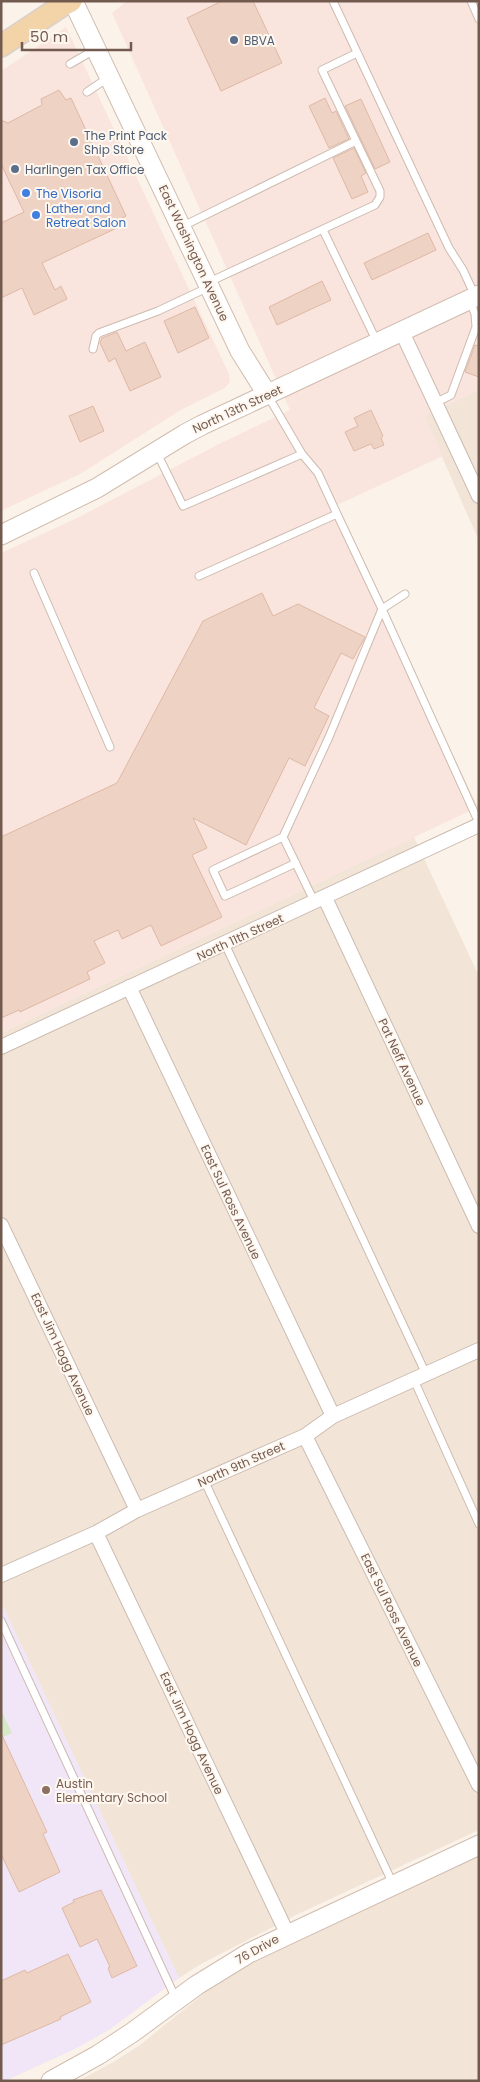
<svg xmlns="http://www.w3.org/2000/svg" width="480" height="2082" font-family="Poppins,sans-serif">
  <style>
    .residential { fill: #f2e5d8 }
    .commercial { fill: #fae5de }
    .education { fill: #f0e6f7 }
    .green { fill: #d7e8c8 }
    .building { fill: #eed2c3; stroke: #dfb8a5 }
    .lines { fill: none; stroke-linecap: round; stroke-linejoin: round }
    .lane-casing { stroke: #ccbbb0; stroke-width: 9 }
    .street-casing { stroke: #ccbbb0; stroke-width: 16 }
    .secondary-casing { stroke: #d1bdb0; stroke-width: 21 }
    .primary-casing { stroke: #d8d1ce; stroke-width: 24 }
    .lane { stroke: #fff; stroke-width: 7 }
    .street { stroke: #fff; stroke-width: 14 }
    .secondary { stroke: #fff; stroke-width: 19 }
    .primary { stroke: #f3d3a8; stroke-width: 21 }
    .service-dot { fill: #5c6f8a; stroke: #fef7ef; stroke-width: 2 }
    .shop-dot { fill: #3f7fe0; stroke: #fef7ef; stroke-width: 2 }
    .education-dot { fill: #8d6e63; stroke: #fef7ef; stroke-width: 2 }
    .labels { text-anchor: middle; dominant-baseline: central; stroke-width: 4; stroke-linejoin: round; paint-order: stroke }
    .service-label { font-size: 12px; fill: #4e5e75; stroke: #fef7ef; text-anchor: start }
    .shop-label { font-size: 12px; fill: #366cbe; stroke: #fef7ef; text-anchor: start }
    .street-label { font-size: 12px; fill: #735a4f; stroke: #fef7ef }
    .education-label { font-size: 12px; fill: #785e54; stroke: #fef7ef; text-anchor: start }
  </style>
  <rect width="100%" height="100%" fill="#fbf3e9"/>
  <!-- residential -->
  <path class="residential" d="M479,390V541L424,416Z
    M414,837L479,976V1830L298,1914L201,1964L179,1978L1,1602V1033Z
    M479,1856V2081H78L115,2061L140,2045L224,1977L256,1958Z"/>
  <!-- commercial -->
  <path class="commercial" d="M127,1H479V390L424,416L443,456L335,506L478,807L1,1033V553L77,518L219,444L290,410L112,13Z
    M66,27L229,374L230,382L225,388L181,410L80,474L1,511V71Z"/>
  <!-- education -->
  <path class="education" d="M1,1602L179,1978L109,2030L75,2049L5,2081H1Z"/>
  <!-- green -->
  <path class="green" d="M1,1710L12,1733L1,1738Z"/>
  <!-- building -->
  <path class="building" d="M222,1H253L282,63L221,91L187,18Z
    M59,90L66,100L71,98L126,216L122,218L124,221L117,224L119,227L42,263L55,290L61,286L67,299L34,315L22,288L1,298V223L24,212L1,164V120L8,123L42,105L41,99Z
    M325,98L332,113L336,111L349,139L329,148L309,106Z
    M361,99L390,162L375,169L345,106Z
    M354,148L366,173L361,176L368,192L352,199L333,158Z
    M428,233L436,250L372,280L364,263Z
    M322,281L331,300L277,325L269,307Z
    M195,307L209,338L178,353L164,321Z
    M117,332L126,351L145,342L161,377L130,391L115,358L109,362L100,343L102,338Z
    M475,345L479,346V377L465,372Z
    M93,406L104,431L80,442L69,416Z
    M371,410L383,436L381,438L384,445L374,449L371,444L354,451L345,432L358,426L354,418Z
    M262,593L273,616L298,604L365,637L353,659L341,653L314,708L329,716L305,766L289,758L246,845L193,818L207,848L192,855L222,917L161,946L151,925L122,939L118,930L94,941L105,963L87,972L90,979L20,1012L19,1010L1,1018V837L117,783L203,621Z
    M1,1733L47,1832L43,1834L60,1872L19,1892L1,1854Z
    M101,1890L137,1966L112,1978L108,1968L110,1967L97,1939L80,1947L62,1908L74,1902L73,1900Z
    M68,1954L91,2002L60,2017L61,2019L1,2045V1981L25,1970L27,1973Z"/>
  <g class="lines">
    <defs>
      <path id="lane" d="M333,1L449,248L463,270L475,296
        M471,1L479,19
        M70,64L96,49
        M87,92L109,77
        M181,227L356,141
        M323,230L377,342
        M209,282L375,205L380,197V191L322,70L357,53
        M93,349L96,336L99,333L158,311L209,287
        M268,396L302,454
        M435,403L451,395L476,327L475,314L470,301
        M157,453L183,506L302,454L318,473L337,514L199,576
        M337,514L382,609L479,823
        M34,573L110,747
        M283,837L213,870L225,896L296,863
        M315,903L283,837L329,737L382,609L405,594
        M225,944L426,1374
        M414,1380L479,1524
        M204,1480L393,1884
        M1,1621L176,1999"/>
      <path id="street" d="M402,332L479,496
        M325,898L479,1226
        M129,987L333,1416
        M1,1047L479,825
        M1,1225L137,1510
        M305,1436L479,1785
        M96,1533L287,1933
        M1,1575L96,1533L137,1510L305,1436L333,1416L479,1350"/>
      <path id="secondary" d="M73,1L240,351L267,394
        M1,535L97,488L185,434L202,425L479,295
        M51,2081L98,2055L133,2032L197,1985L249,1953L479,1845"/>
      <path id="primary" d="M1,46L63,5L71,1"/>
    </defs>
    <!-- lane casing -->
    <use href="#lane" class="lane-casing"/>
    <!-- street casing -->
    <use href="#street" class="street-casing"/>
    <!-- secondary casing -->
    <use href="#secondary" class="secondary-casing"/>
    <!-- primary casing -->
    <use href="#primary" class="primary-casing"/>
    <!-- lane -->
    <use href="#lane" class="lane"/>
    <!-- street -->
    <use href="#street" class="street"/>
    <!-- secondary -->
    <use href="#secondary" class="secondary"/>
    <!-- primary -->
    <use href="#primary" class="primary"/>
  </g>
  <!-- markers -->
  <g class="service-dot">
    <circle cx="234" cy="40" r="5"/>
    <circle cx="74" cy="142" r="5"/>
    <circle cx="15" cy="169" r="5"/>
  </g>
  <g class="shop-dot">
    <circle cx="26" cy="193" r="5"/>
    <circle cx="36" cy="215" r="5"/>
  </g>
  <circle class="education-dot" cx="46" cy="1790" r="5"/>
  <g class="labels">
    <!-- service labels -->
    <g class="service-label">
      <text x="244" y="40">BBVA</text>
      <text x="84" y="135">The Print Pack<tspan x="84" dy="14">Ship Store</tspan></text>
      <text x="25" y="169">Harlingen Tax Office</text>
    </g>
    <!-- shop labels -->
    <g class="shop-label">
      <text x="36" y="193">The Visoria</text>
      <text x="46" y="208">Lather and<tspan x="46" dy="14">Retreat Salon</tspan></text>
    </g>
    <!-- street labels -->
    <g class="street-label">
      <text transform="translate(194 253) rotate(65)">East Washington Avenue</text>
      <text transform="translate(237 409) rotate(-25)">North 13th Street</text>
      <text transform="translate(240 937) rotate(-25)">North 11th Street</text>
      <text transform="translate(402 1062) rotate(65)">Pat Neff Avenue</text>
      <text transform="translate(231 1202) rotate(65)">East Sul Ross Avenue</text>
      <text transform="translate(63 1354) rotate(65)">East Jim Hogg Avenue</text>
      <text transform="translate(241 1464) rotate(-24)">North 9th Street</text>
      <text transform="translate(392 1610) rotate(64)">East Sul Ross Avenue</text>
      <text transform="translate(192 1733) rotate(65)">East Jim Hogg Avenue</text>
      <text transform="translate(257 1949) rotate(-29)">76 Drive</text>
    </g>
    <!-- education labels -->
    <g class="education-label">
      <text x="56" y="1783">Austin<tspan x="56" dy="14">Elementary School</tspan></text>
    </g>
  </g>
  <!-- border -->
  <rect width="480" height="2082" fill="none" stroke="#735a4f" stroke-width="5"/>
  <!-- scale -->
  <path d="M22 42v8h109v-8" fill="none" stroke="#735a4f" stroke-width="2.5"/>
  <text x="30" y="42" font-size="15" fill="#735a4f" stroke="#fef7ef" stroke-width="4" paint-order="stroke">50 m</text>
</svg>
